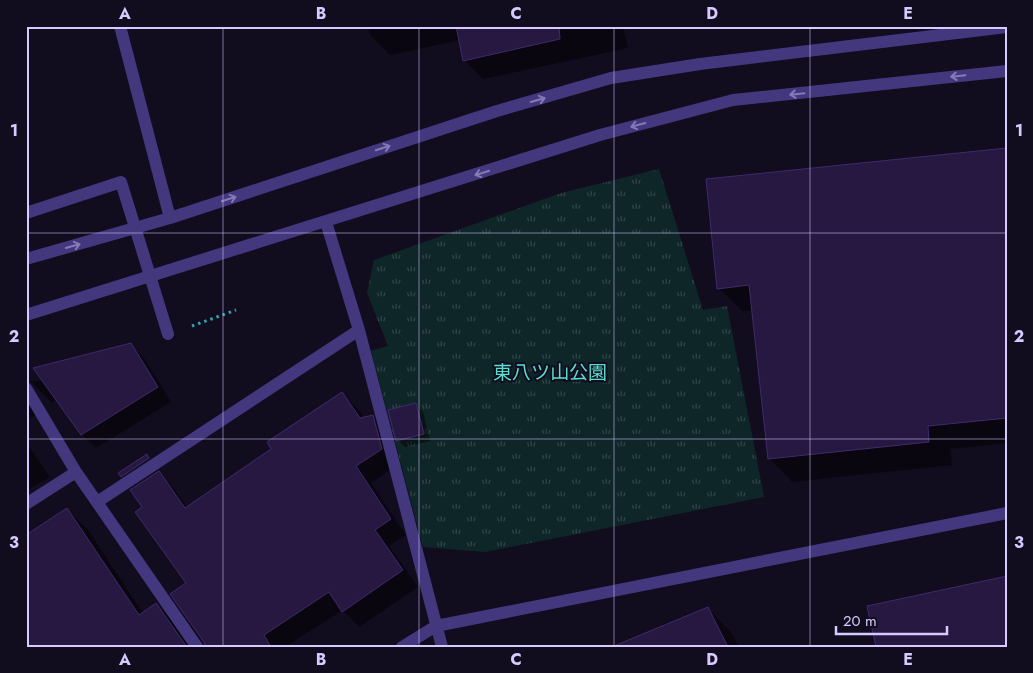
<svg xmlns="http://www.w3.org/2000/svg" width="1033" height="673" font-family="Jost,'Noto Sans JP',sans-serif">
  <style>
    .grass { fill: url(#grass-tufts) }
    .shadow { fill: #0007 }
    .building { fill: #261840; stroke: #402a6c }
    .lines { fill: none; stroke-linecap: round; stroke-linejoin: round }
    .path { stroke: #2da6b0; stroke-width: 3; stroke-dasharray: 2.5 4; stroke-linecap: butt }
    .minor { stroke: #43377e; stroke-width: 12 }
    .oneway { stroke: #8679b8 }
    .grid { fill: none; stroke: #d7caff; stroke-width: 1; stroke-opacity: 0.55 }
    .labels { text-anchor: middle; dominant-baseline: central; stroke-width: 4; stroke-linejoin: round; paint-order: stroke }
    .park-label { font-size: 19px; fill: #57decf; stroke: #120c1f }
    .neatline { fill: none; stroke: #d7caff; stroke-width: 2 }
    .grid-label { font-size: 16px; text-anchor: middle; font-weight: bold; fill: #d7caff }
  </style>
  <defs>
    <pattern id="grass-tufts" width="24" height="20" patternUnits="userSpaceOnUse" patternTransform="scale(1.25)"><rect width="24" height="20" fill="#0f2628"/><path d="M3 7l-1-3M5 7V3M7 7l1-3M15 17l-1-3M17 17v-4M19 17l1-3" fill="none" stroke="#314448"/></pattern>
  </defs>
  <rect width="100%" height="100%" fill="#120c1f"/>
  <!-- grass -->
  <path class="grass" d="M659,169L703,310L727,306L764,497L485,552L423,547L371,351L388,346L367,293L374,260L561,193Z"/>
  <!-- shadow -->
  <path class="shadow" d="M368,26H623L628,48L483,79L464,60L460,40L390,55L370,35Z
    M1007,149V443L950,449L952,465L792,482L769,458L753,310L742,311L719,288Z
    M130,344L145,359L171,402L96,448L81,434L57,400L52,403L30,381L53,380Z
    M26,385L37,414L26,421Z
    M342,393L358,409L364,418L372,416L388,432L397,465L371,483L406,535L389,546L418,587L359,627L343,610L285,647H218L188,583L143,507L159,473L174,489L188,508L273,449Z
    M416,405L423,412L430,441L405,447L398,440Z
    M26,442L50,477L26,491Z
    M67,509L88,530L143,613L156,604L177,625L192,647H26Z
    M708,609L731,632L739,647H655Z"/>
  <!-- building -->
  <path class="building" d="M456,26H559L560,39L463,61Z
    M1007,148V418L928,426L929,442L768,459L749,285L717,289L706,179Z
    M131,343L158,387L81,435L33,368Z
    M342,392L360,418L373,415L382,449L356,466L391,519L375,530L403,570L342,612L329,592L264,635L271,647H205L204,642L170,594L186,583L135,512L142,507L130,490L159,471L185,508L271,449L267,442Z
    M416,403L424,434L396,441L388,410Z
    M147,454L149,458L121,477L118,473Z
    M67,508L139,615L156,603L187,647H26V535Z
    M1007,576V647H876L867,606Z
    M708,607L728,647H614V646Z"/>
  <g class="lines">
    <!-- path -->
    <path class="path" d="M192,326L236,310"/>
    <!-- minor -->
    <path class="minor" d="M120,26L170,218
      M26,213L121,182L168,334
      M326,222L359,330L442,647
      M26,259L170,218L497,111L611,78L700,64L1007,27
      M26,315L600,135L733,100L1007,71
      M26,388L76,472L197,647
      M97,502L359,330
      M26,504L76,472
      M402,647L436,626L1007,513"/>
  </g>
  <!-- one-way arrows -->
  <defs><path id="oneway-shaft" d="M-6 0H5M1.5-3L5.5 0L1.5 3" fill="none" stroke-width="1.6" stroke-linecap="round" stroke-linejoin="round" transform="scale(1.25)"/></defs>
  <g class="oneway">
    <use href="#oneway-shaft" transform="translate(958 76) rotate(174)"/>
    <use href="#oneway-shaft" transform="translate(797 94) rotate(174)"/>
    <use href="#oneway-shaft" transform="translate(538 100) rotate(-16)"/>
    <use href="#oneway-shaft" transform="translate(638 125) rotate(165)"/>
    <use href="#oneway-shaft" transform="translate(383 148) rotate(-18)"/>
    <use href="#oneway-shaft" transform="translate(482 173) rotate(162)"/>
    <use href="#oneway-shaft" transform="translate(229 199) rotate(-18)"/>
    <use href="#oneway-shaft" transform="translate(73 246) rotate(-16)"/>
  </g>
  <!-- grid -->
  <path class="grid" d="M223,26V647M419,26V647M614,26V647M810,26V647M26,233H1007M26,439H1007"/>
  <g class="labels">
    <!-- park labels -->
    <g class="park-label">
      <text x="550" y="372">東八ツ山公園</text>
    </g>
  </g>
  <!-- border -->
  <rect width="1033" height="673" fill="none" stroke="#120c1f" stroke-width="55"/>
  <!-- scale -->
  <path d="M836 626v8h111v-8" fill="none" stroke="#d7caff" stroke-width="2.5"/>
  <text x="843" y="626" font-size="15" fill="#d7caff" stroke="#120c1f" stroke-width="4" paint-order="stroke">20 m</text>
  <rect x="28" y="28" width="978" height="618" class="neatline"/>
  <g class="grid-label">
    <text x="125" y="19">A</text>
    <text x="321" y="19">B</text>
    <text x="516" y="19">C</text>
    <text x="712" y="19">D</text>
    <text x="908" y="19">E</text>
    <text x="14" y="136">1</text>
    <text x="1019" y="136">1</text>
    <text x="14" y="342">2</text>
    <text x="1019" y="342">2</text>
    <text x="14" y="548">3</text>
    <text x="1019" y="548">3</text>
    <text x="125" y="665">A</text>
    <text x="321" y="665">B</text>
    <text x="516" y="665">C</text>
    <text x="712" y="665">D</text>
    <text x="908" y="665">E</text>
  </g>
</svg>
